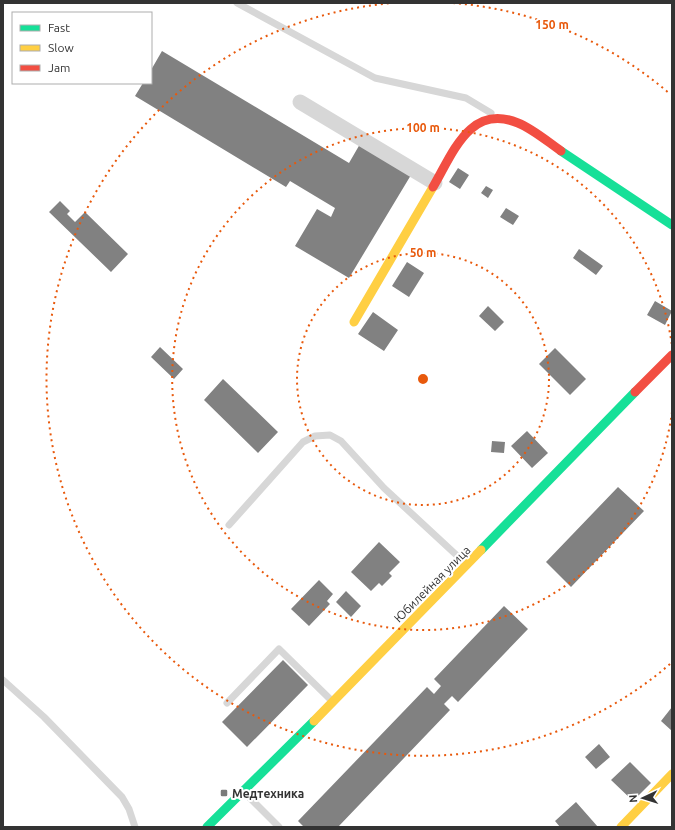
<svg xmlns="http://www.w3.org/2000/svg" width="675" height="830" font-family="Ubuntu,sans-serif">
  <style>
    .building { fill: #818181 }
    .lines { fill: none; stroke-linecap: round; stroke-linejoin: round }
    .lane { stroke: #d7d7d7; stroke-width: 7 }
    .street { stroke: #d7d7d7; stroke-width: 15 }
    .fast { stroke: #16e098; stroke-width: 9 }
    .slow { stroke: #ffcf43; stroke-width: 9 }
    .jam { stroke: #f24e42; stroke-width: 9 }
    .ring { fill: none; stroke: #e8590c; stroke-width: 2; stroke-dasharray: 2 4 }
    .poi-dot { fill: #7a7a7a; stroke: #fff; stroke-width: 1.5 }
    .labels { text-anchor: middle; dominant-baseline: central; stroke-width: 4; stroke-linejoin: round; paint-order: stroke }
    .street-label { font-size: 12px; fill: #333; stroke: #fff }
    .poi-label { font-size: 12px; font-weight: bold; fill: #333; stroke: #fff; text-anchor: start }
    .centre { fill: #e8590c; stroke: #fff; stroke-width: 2 }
    .ring-label { font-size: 12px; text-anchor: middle; font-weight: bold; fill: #e8590c; stroke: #fff; stroke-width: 4; stroke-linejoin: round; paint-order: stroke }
  </style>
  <rect width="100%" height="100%" fill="#fff"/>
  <!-- building -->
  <path class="building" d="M162,51L349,163L360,144L411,175L349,278L295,246L317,209L331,217L335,208L290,181L286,187L135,96L143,83H151V70Z
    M458,168L469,175L460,189L449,182Z
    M486,186L493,190L488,198L481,193Z
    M60,201L70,211L67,214L75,222L85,212L128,254L111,272L49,212Z
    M506,208L519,216L513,225L500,217Z
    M579,249L603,266L596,275L573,258Z
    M407,262L424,273L409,297L392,286Z
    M655,301L672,311L665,325L647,315Z
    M488,306L504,322L495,331L479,316Z
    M373,312L398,330L384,351L358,334Z
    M160,347L183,369L174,379L151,357Z
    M555,348L586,379L570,395L539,364Z
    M223,379L278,432L258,453L204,400Z
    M527,431L548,453L532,468L511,446Z
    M492,441L505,442L504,453L491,452Z
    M618,487L644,511L571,587L546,562Z
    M379,542L400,562L389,573L392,576L382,586L379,583L371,591L351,572Z
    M319,580L333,594L327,601L330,604L309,626L291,609Z
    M346,591L361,606L351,617L336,602Z
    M504,606L528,629L458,702L452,696L444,704L450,710L338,827H304L298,821L427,687L434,694L441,686L434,679Z
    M283,660L308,685L247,747L222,722Z
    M672,707V731L661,721Z
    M599,744L610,757L596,769L585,757Z
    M630,762L651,783L633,801L611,780Z
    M576,802L598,827H560L555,821Z"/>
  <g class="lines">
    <!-- lane -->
    <path class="lane" d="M237,3L375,78L466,98L491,113
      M229,525L303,442L315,436L330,435L341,441L384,488L465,563
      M3,680L44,717L122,797L129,809L135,827
      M227,703L279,649L331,700
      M244,792L279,827"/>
    <!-- street -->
    <path class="street" d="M300,102L435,183"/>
    <!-- fast -->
    <path class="fast" d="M561,151L672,225
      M481,550L635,392
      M207,827L314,721"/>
    <!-- slow -->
    <path class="slow" d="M354,322L433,187
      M314,721L481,550
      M621,827L672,774"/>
    <!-- jam -->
    <path class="jam" d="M433,187C453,153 470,103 518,123C533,129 548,142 561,151
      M635,392L672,355"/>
  </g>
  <!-- distance rings -->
  <g class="ring">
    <circle cx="423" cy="379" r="126"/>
    <path d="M672 412A251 251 0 1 1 672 346"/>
    <path d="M670 664A377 377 0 1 1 393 3M453 3A377 377 0 0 1 670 94"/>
  </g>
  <!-- markers -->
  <rect class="poi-dot" x="220" y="789" width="8" height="8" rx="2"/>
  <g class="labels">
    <!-- street labels -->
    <g class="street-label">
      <text transform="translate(432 584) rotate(-45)">Юбилейная улица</text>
    </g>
    <!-- poi labels -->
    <g class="poi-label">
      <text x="232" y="793">Медтехника</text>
    </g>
  </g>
  <circle cx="423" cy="379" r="6" class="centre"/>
  <g class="ring-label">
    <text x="552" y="29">150 m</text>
    <text x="423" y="132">100 m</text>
    <text x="423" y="257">50 m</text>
  </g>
  <!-- border -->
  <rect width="675" height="830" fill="none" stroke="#333333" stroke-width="8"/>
  <!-- legend -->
  <rect x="12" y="12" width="140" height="72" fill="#ffffff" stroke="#adadad"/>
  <rect x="20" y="25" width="20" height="6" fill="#16e098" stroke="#adadad"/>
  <text x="48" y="32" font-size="12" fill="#333333">Fast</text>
  <rect x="20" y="45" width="20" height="6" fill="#ffcf43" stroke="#adadad"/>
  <text x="48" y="52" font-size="12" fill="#333333">Slow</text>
  <rect x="20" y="65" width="20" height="6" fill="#f24e42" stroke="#adadad"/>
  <text x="48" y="72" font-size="12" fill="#333333">Jam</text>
  <!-- north arrow -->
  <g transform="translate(643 798) rotate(266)" stroke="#ffffff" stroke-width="3" paint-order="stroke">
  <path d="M0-3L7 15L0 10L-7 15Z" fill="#333333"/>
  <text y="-6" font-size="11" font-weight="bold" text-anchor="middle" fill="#333333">N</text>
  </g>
</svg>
